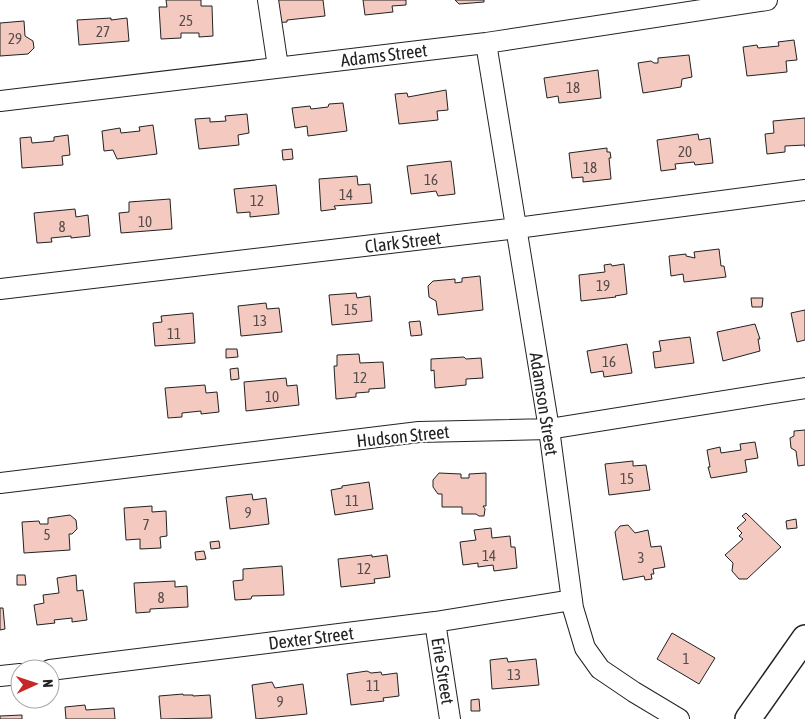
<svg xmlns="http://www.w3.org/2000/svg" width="805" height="719" font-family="'Asap Condensed',sans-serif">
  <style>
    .building { fill: #f3c9c0; stroke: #222 }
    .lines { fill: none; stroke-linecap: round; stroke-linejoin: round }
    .minor-casing { stroke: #222; stroke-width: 22 }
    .major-casing { stroke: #222; stroke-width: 28 }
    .minor { stroke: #fff; stroke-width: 20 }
    .major { stroke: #fff; stroke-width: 25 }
    .labels { text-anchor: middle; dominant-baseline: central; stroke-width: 4; stroke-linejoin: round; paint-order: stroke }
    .number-label { font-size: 15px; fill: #564c4a }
    .street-label { font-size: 18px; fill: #222; stroke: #fff }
  </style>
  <rect width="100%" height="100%" fill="#fff"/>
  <!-- building -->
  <path class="building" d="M166,0H201V6H212L213,36L199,37V33H181V38L161,39L159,7H167Z
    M271,0H323L325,16L287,20V22L273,23Z
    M363,0H406V5L392,6L393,12L365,15Z
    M455,0H484V2L459,4Z
    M111,18V20L127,18L129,41L79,45L77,20Z
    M24,21L25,36L33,41L34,48L28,54L0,56V23Z
    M794,40L797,60L786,61L787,72L747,76L743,47L757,45L758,48L779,46L778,42Z
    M689,55L692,77L682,79L681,87L643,93L638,63L651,61L654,63H658V58Z
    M598,70L601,98L559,103L558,96L547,98L544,78Z
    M446,90L448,110L437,111L438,120L399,124L395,94L407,93L408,97Z
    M343,103L347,131L308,136L307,126L295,128L292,108L310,106L311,109L328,107L329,104Z
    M247,114L249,133L238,135L239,145L199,149L195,119L210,118V122L226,121L225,116Z
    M805,118V147V145L785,146V152L767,154L765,134L774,133L773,121Z
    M153,125L157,154L117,159L113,150L104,151L102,131L120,128L121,133L140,131L139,127Z
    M698,134L699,140L710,138L713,163L695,165L694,162L675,164L676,169L661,171L657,140Z
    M68,135L70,155L62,156L63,165L22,168L20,138L31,137L32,143L54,141V137Z
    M607,148V152H610L611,158H609L611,179L583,182V177L572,178L569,153Z
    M292,149L293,159L283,160L282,150Z
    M451,161L455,194L438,196L436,191L411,194L407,166Z
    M357,176L358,185L370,184L372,203L334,206L336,209L321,211L319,179Z
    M276,185L279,214L250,217V212L237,213L234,189Z
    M170,199L172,229L121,233L119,213L129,212V202Z
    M75,209L76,217L88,215L90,236L71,238V236L51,238L52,242L37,243L34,213Z
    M719,249L721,266H724L726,277L684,282L683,274L671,276L669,256L686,254V256L695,258L694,252Z
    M611,264L612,266L624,264L627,294L615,296L616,297L581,301L579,275L605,272L604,265Z
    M480,276L483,310L438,315L436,301L429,297L428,286L433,281L455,279V283L462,282V278Z
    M356,293L357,298L370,296L372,321L332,325L329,295Z
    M751,298H763L762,307H752Z
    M266,303L267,309L279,308L282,332L241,336L238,306Z
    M805,310V340L797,342L791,313Z
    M193,313L195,343L155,346L153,323L162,322L161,316Z
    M420,321L422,335L411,336L409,322Z
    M755,324L760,339H758L760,351L723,361L717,332Z
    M690,337L694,363L655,368L653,352L661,351L659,341Z
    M627,344L632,373L604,377L603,371L591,373L587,351Z
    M226,349H237L238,357L226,358Z
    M359,354L360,363L383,362L385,388L369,389V392L356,393V397L336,399L334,366H337V355Z
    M464,357L466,359L481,358L483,378L466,379V385L435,388L434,370L431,371V359Z
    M238,368L239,379L231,380L230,369Z
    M286,378L287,386L297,385L299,405L246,411L244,382Z
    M205,385L206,393L217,392L219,412L201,414V411L182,413V417L168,418L165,388Z
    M805,430V465L798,466L796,451L791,448L790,438L794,436V431Z
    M755,442L758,458L745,460L747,472L711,478L708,467H710L707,450L720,447L721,453L741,450L740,444Z
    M633,461V466L646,465L650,490L609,495L605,464Z
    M439,473L461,474V478H469V474L486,473V506H483L485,509L484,516H479L476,514H462V507H442V494H438L433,487V480Z
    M369,482L373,509L335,515L331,490L342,488V486Z
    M252,494L253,500L266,498L269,524L230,529L226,497Z
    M152,506V512L166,511L167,536L160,537L161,548L140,549V539L126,540L124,508Z
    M746,513L781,547L747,579H739L732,571L733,563L725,555L743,539L739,536L742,533L737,528L746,520L742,516Z
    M70,515L76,520L77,529L72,534H69L70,550L24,553L22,522L39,521L40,524H48V518Z
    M796,519L797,528L787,529L786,521Z
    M628,525L635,533L648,530L651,547L661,546L665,567L653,569L654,574H651L652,579L645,580L644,576L623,580L615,532L620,526Z
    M491,528L492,538L510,536L511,547H515L517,568L494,571L493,565L478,567V563L463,565L460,542L476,540L474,530Z
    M219,541L220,548L211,549L210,542Z
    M204,551L206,559L196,560L195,552Z
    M372,555V557L387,555L390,577L374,579L375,583L341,587L338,559Z
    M282,566L284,595L252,596L251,599L235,600L233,581L243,580V569Z
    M17,575H25L26,585H17Z
    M76,575L77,591L83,590L87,620L72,622V618L54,620L55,623L37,625L34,605L44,603L43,595L59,593L57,578Z
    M175,581V587L187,586L188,607L150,609V612L136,613L134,583Z
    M0,608H3L5,629L0,630Z
    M672,633L715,658L699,684L657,659Z
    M507,658L508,662L536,659L539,685L492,689L490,660Z
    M367,671L371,673L381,672L382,675L397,673L399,696L383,698L384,701L351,705L347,674Z
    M272,682L275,688L303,684L307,714L256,719L252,685Z
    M183,694V695H193V696L210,695L212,718L161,719L159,696Z
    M479,699L480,711H471V700Z
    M85,705L86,710L114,708L115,719H66L65,707Z
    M22,715V719H0V716Z"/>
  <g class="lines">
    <defs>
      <path id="minor" d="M268,0L278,67
        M486,43L549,429L573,608L585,648L600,669L634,692L679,719
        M0,101L486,43L767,0
        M0,289L517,228L805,190
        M0,483L419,432L549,429L805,388
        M435,622L450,719
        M50,670L435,622L572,600
        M0,676L20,674"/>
      <path id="major" d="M748,719L805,638"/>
    </defs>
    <!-- minor casing -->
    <use href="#minor" class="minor-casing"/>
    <!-- major casing -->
    <use href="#major" class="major-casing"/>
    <!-- minor -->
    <use href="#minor" class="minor"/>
    <!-- major -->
    <use href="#major" class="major"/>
  </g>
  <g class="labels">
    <!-- number labels -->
    <g class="number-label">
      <text x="186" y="20">25</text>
      <text x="103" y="31">27</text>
      <text x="15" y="38">29</text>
      <text x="573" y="87">18</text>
      <text x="685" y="151">20</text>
      <text x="590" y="167">18</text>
      <text x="431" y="179">16</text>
      <text x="346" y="194">14</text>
      <text x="257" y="200">12</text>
      <text x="145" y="221">10</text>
      <text x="62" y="226">8</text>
      <text x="603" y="285">19</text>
      <text x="351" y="309">15</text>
      <text x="260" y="320">13</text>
      <text x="174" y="333">11</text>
      <text x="609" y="361">16</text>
      <text x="360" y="377">12</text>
      <text x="272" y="396">10</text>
      <text x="627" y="478">15</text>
      <text x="352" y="500">11</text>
      <text x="248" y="512">9</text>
      <text x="146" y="524">7</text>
      <text x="47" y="534">5</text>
      <text x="489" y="555">14</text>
      <text x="641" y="557">3</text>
      <text x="364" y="568">12</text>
      <text x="161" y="597">8</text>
      <text x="686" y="658">1</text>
      <text x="514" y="674">13</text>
      <text x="373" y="685">11</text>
      <text x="280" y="701">9</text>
    </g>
    <!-- street labels -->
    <g class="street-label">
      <text transform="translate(384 55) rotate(-7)">Adams Street</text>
      <text transform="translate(403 242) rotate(-7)">Clark Street</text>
      <text transform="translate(544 404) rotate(81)">Adamson Street</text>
      <text transform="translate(403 436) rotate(-6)">Hudson Street</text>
      <text transform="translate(311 638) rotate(-7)">Dexter Street</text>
      <text transform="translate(443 671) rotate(81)">Erie Street</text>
    </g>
  </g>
  <!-- north arrow -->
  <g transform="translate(35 684) rotate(87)"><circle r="24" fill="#ffffff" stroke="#a7a7a7"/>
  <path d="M0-4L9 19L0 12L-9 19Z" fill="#c62828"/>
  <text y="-8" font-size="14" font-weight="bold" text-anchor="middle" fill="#222222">N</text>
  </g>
</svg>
